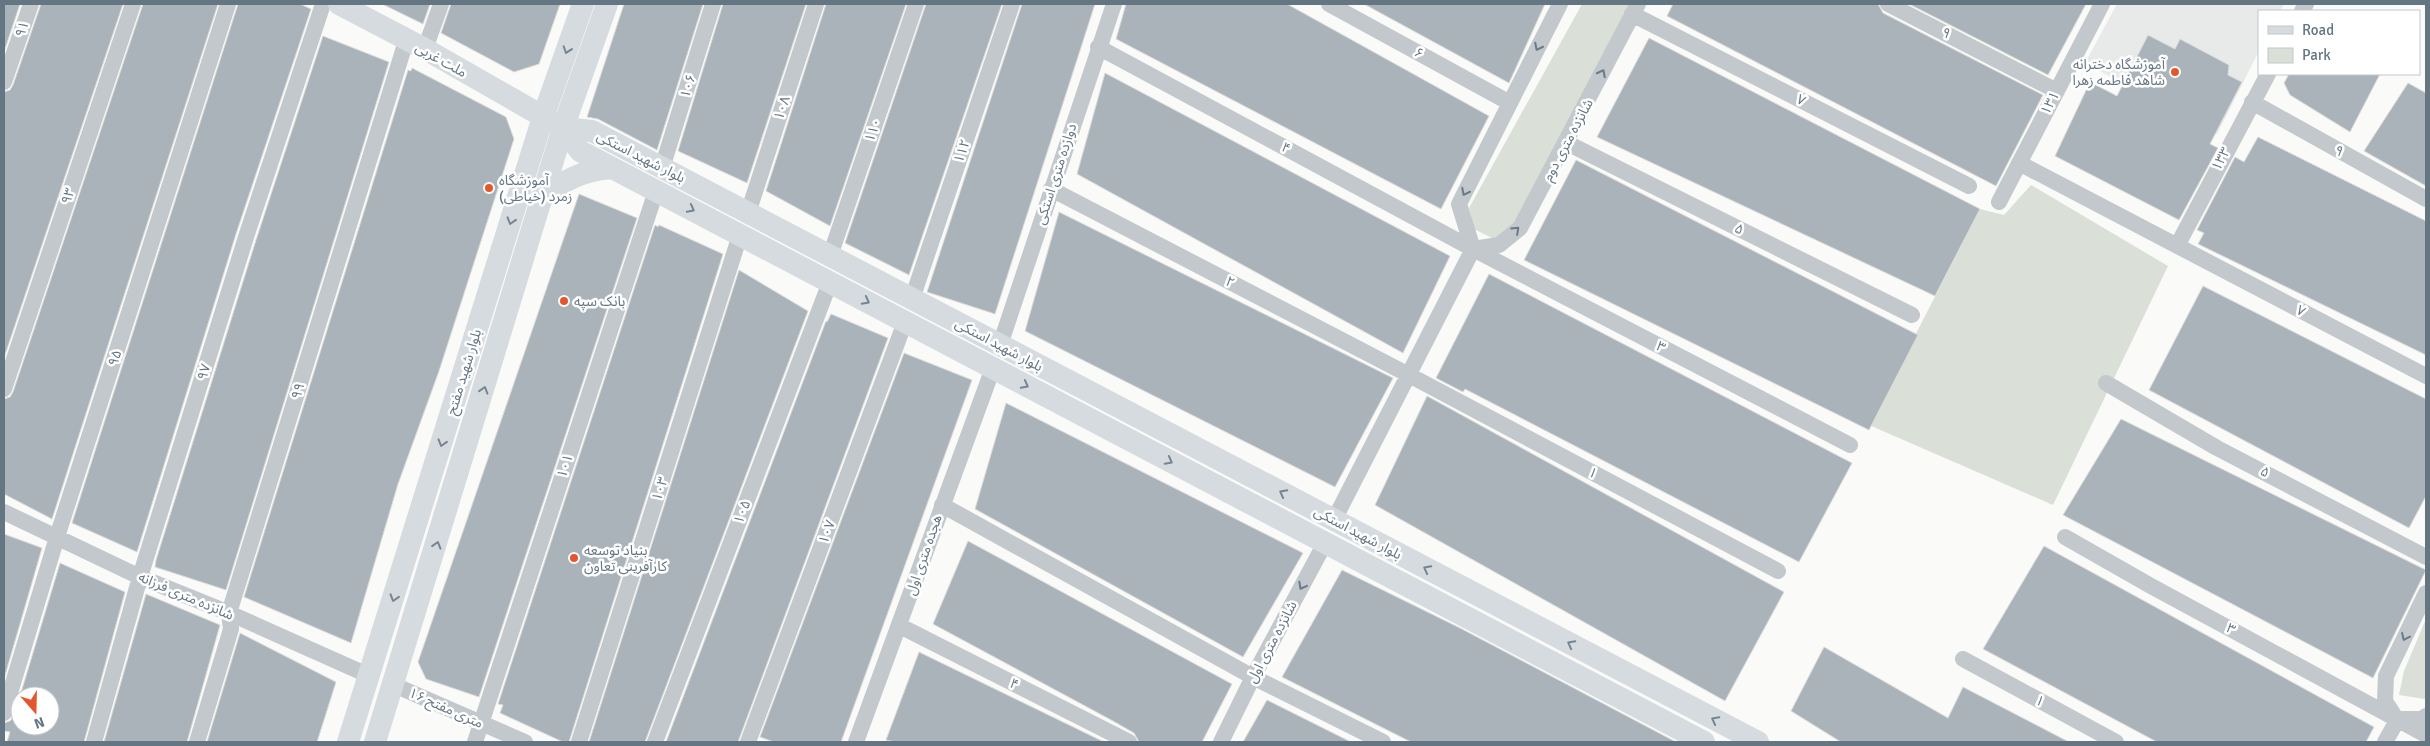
<svg xmlns="http://www.w3.org/2000/svg" width="2430" height="746" font-family="Signika,'Noto Sans Arabic',sans-serif">
  <style>
    .built { fill: #e8e9e9 }
    .green { fill: #dadfd7 }
    .building { fill: #aab3b9; stroke: #dcdcda; fill-rule: evenodd }
    .lines { fill: none; stroke-linecap: round; stroke-linejoin: round }
    .street { stroke: #c3c8cc; stroke-width: 16 }
    .secondary { stroke: #d6dbdf; stroke-width: 22 }
    .oneway { stroke: #6a7a87 }
    .oneway2 { stroke: #768591 }
    .poi-dot { fill: #e4572e; stroke: #fff; stroke-width: 2 }
    .labels { text-anchor: middle; dominant-baseline: central; stroke-width: 5; stroke-linejoin: round; paint-order: stroke }
    .street-label { font-size: 14px; fill: #657683; stroke: #fff }
    .poi-label { font-size: 14px; fill: #657683; stroke: #fff; text-anchor: start }
  </style>
  <rect width="100%" height="100%" fill="#fafaf8"/>
  <!-- built -->
  <path class="built" d="M2117,4H2284L2280,11H2259V51L2217,134L2085,63Z"/>
  <!-- green -->
  <path class="green" d="M1582,4H1641L1506,239L1492,238L1474,229L1469,208Z
    M2031,185L2168,266L2053,505L1869,425L1980,209L2004,215Z
    M2426,619V697L2425,699L2399,695L2404,671Z"/>
  <!-- building -->
  <path class="building" d="M4,4H20L4,52Z
    M41,4H123L4,358V92L10,90L13,85Z
    M143,4H218L52,519L4,494V399L10,397L13,392Z
    M238,4H300L311,9L236,234L137,552L72,523Z
    M382,4H430L423,24Z
    M451,4H560L539,64L514,72L441,33Z
    M624,4H703L657,150L598,119L587,117Z
    M723,4H806L747,183L678,151Z
    M826,4H906L830,226L766,191Z
    M926,4H1002L909,275L845,243Z
    M1022,4H1095L995,314L927,292Z
    M1126,4H1287L1489,116L1441,209L1116,39Z
    M1364,4H1545L1509,83Z
    M1673,4H1878L1883,13L2043,95L1996,186L1667,16Z
    M1909,4H2086L2048,75Z
    M2148,35L2175,49L2180,39L2229,65L2228,75L2242,82L2210,144L2218,148L2179,220L2055,156L2090,82L2117,96Z
    M323,36L389,62L226,590L155,567L156,560L256,240Z
    M1649,38L1980,209L1935,296L1597,137Z
    M412,68L506,117L514,139L439,371L398,484L351,643L244,597L408,70L411,71Z
    M1105,73L1450,256L1403,353L1077,174Z
    M2289,74H2380L2350,132L2290,95L2284,83Z
    M2408,83L2426,93V186L2364,151Z
    M2258,137L2426,221V355L2198,244L2204,233L2197,230L2235,157L2244,162Z
    M1576,160L1918,335L1869,430L1524,260Z
    M579,194L637,218L479,697L426,679L418,662Z
    M1059,212L1393,378L1335,487L1025,331Z
    M655,225L658,227L659,225L723,254L569,742H563L500,713L503,705L498,704Z
    M739,270L808,311L645,742H589Z
    M1489,274L1852,463L1799,562L1465,389L1463,392L1436,378Z
    M2203,286L2426,399V496L2409,528L2149,390Z
    M831,314L888,338L738,742H666L826,321L827,322Z
    M904,353L972,380L841,742H774L760,737Z
    M1427,396L1784,592L1725,701L1375,505Z
    M1006,403L1303,553L1243,657L975,509Z
    M2121,419L2426,570L2373,678L2063,515Z
    M4,534L42,548L4,679Z
    M968,541L1232,684L1202,742H1139L1134,733L1113,721L933,624Z
    M2044,546L2374,727L2366,742H2157L1983,649Z
    M60,563L125,592L84,742H7L10,732L4,731V723L10,721L14,716ZM20,696H50V726H20Z
    M1342,570L1460,628L1676,742H1411L1282,677Z
    M146,594L220,625L187,742H104Z
    M240,633L336,682L317,742H207Z
    M1824,647L1948,718L1963,687L2069,742H1841L1791,711Z
    M919,652L1102,741L1107,742H895L886,740Z
    M1267,700L1351,742H1243Z"/>
  <g class="lines">
    <!-- street -->
    <path class="street" d="M1329,4L1510,103
      M1888,4L2057,91
      M2302,11L2306,4
      M1632,14L1969,186
      M1098,47L1473,249L1850,445
      M425,49L441,4
      M4,82L31,4
      M2252,102L2426,199
      M1567,143L1912,315
      M2019,163L2426,376
      M662,168L713,4
      M1051,189L1409,375L1778,571
      M1999,202L2102,4
      M748,213L816,4
      M2177,246L2268,74
      M1473,249L1499,245L1520,228L1638,4
      M830,256L916,4
      M912,299L1012,4
      M1000,345L1114,4
      M2106,383L2217,448L2426,557
      M4,389L133,4
      M942,505L1253,677L1383,742
      M4,512L140,577L229,613L370,676
      M1334,520L1473,249L1459,204L1560,4
      M2065,537L2151,586L2426,735
      M900,626L1129,742
      M1963,659L2116,742
      M394,685L525,742
      M4,713L57,537L228,4
      M2396,718L2385,701L2386,676L2426,593
      M2400,719H2421L2426,716
      M94,742L140,577L246,237L323,4
      M197,742L231,629L229,613L406,41
      M475,742L656,191
      M579,742L740,235
      M655,742L830,282
      M748,742L905,322
      M856,742L993,368
      M1221,742L1253,677L1325,543
      M2385,742L2398,719"/>
    <!-- secondary -->
    <path class="secondary" d="M339,4L425,49L563,128L592,131L1758,742
      M563,128L580,151L1704,742
      M542,198C564,180 583,170 612,168
      M348,742L543,117L583,4
      M375,742L563,128L607,4"/>
  </g>
  <!-- one-way arrows -->
  <defs><path id="oneway-chevron" d="M-2-3.5L2.5 0L-2 3.5" fill="none" stroke-width="1.6" stroke-linecap="round" stroke-linejoin="round" transform="scale(1.25)"/></defs>
  <g class="oneway">
    <use href="#oneway-chevron" transform="translate(1538 47) rotate(117)"/>
    <use href="#oneway-chevron" transform="translate(1602 73) rotate(-63)"/>
    <use href="#oneway-chevron" transform="translate(1465 192) rotate(117)"/>
    <use href="#oneway-chevron" transform="translate(1516 230) rotate(-43)"/>
    <use href="#oneway-chevron" transform="translate(1302 586) rotate(118)"/>
    <use href="#oneway-chevron" transform="translate(2405 637) rotate(115)"/>
  </g>
  <g class="oneway2">
    <use href="#oneway-chevron" transform="translate(567 50) rotate(109)"/>
    <use href="#oneway-chevron" transform="translate(691 209) rotate(28)"/>
    <use href="#oneway-chevron" transform="translate(511 221) rotate(107)"/>
    <use href="#oneway-chevron" transform="translate(866 301) rotate(28)"/>
    <use href="#oneway-chevron" transform="translate(1025 385) rotate(28)"/>
    <use href="#oneway-chevron" transform="translate(484 390) rotate(-73)"/>
    <use href="#oneway-chevron" transform="translate(442 443) rotate(107)"/>
    <use href="#oneway-chevron" transform="translate(1169 461) rotate(28)"/>
    <use href="#oneway-chevron" transform="translate(1283 493) rotate(-152)"/>
    <use href="#oneway-chevron" transform="translate(437 545) rotate(-73)"/>
    <use href="#oneway-chevron" transform="translate(1427 569) rotate(-152)"/>
    <use href="#oneway-chevron" transform="translate(394 598) rotate(107)"/>
    <use href="#oneway-chevron" transform="translate(1571 644) rotate(-152)"/>
    <use href="#oneway-chevron" transform="translate(1715 720) rotate(-152)"/>
  </g>
  <!-- markers -->
  <g class="poi-dot">
    <circle cx="2175" cy="72" r="5"/>
    <circle cx="489" cy="188" r="5"/>
    <circle cx="564" cy="301" r="5"/>
    <circle cx="574" cy="558" r="5"/>
  </g>
  <g class="labels">
    <!-- street labels -->
    <g class="street-label">
      <text transform="translate(22 29) rotate(-71)">۹۱</text>
      <text transform="translate(1946 33) rotate(27)">۹</text>
      <text transform="translate(1419 53) rotate(29)">۶</text>
      <text transform="translate(441 60) rotate(29)">ملت غربی</text>
      <text transform="translate(688 86) rotate(-73)">۱۰۶</text>
      <text transform="translate(1801 100) rotate(27)">۷</text>
      <text transform="translate(2050 103) rotate(-62)">۱۳۱</text>
      <text transform="translate(782 108) rotate(-72)">۱۰۸</text>
      <text transform="translate(873 130) rotate(-71)">۱۱۰</text>
      <text transform="translate(1568 140) rotate(-62)">شانزده متری دوم</text>
      <text transform="translate(1286 148) rotate(28)">۴</text>
      <text transform="translate(962 151) rotate(-71)">۱۱۲</text>
      <text transform="translate(2339 151) rotate(29)">۹</text>
      <text transform="translate(641 157) rotate(27)">بلوار شهید استکی</text>
      <text transform="translate(2221 159) rotate(-62)">۱۳۳</text>
      <text transform="translate(1056 174) rotate(-72)">دوازده متری استکی</text>
      <text transform="translate(68 196) rotate(-71)">۹۳</text>
      <text transform="translate(1739 229) rotate(27)">۵</text>
      <text transform="translate(1230 282) rotate(27)">۲</text>
      <text transform="translate(2301 311) rotate(28)">۷</text>
      <text transform="translate(999 345) rotate(28)">بلوار شهید استکی</text>
      <text transform="translate(1661 347) rotate(28)">۳</text>
      <text transform="translate(115 358) rotate(-72)">۹۵</text>
      <text transform="translate(204 372) rotate(-73)">۹۷</text>
      <text transform="translate(464 372) rotate(-73)">بلوار شهید مفتح</text>
      <text transform="translate(298 391) rotate(-73)">۹۹</text>
      <text transform="translate(565 466) rotate(-72)">۱۰۱</text>
      <text transform="translate(2265 472) rotate(28)">۵</text>
      <text transform="translate(1593 473) rotate(28)">۱</text>
      <text transform="translate(660 489) rotate(-72)">۱۰۳</text>
      <text transform="translate(742 512) rotate(-69)">۱۰۵</text>
      <text transform="translate(827 532) rotate(-70)">۱۰۷</text>
      <text transform="translate(1358 533) rotate(28)">بلوار شهید استکی</text>
      <text transform="translate(924 555) rotate(-71)">هجده متری اول</text>
      <text transform="translate(186 596) rotate(23)">شانزده متری فرزانه</text>
      <text transform="translate(2231 629) rotate(28)">۳</text>
      <text transform="translate(1272 642) rotate(-62)">شانزده متری اول</text>
      <text transform="translate(1014 684) rotate(27)">۴</text>
      <text transform="translate(2040 701) rotate(28)">۱</text>
      <text transform="translate(446 708) rotate(24)">۱۶ متری مفتح</text>
    </g>
    <!-- poi labels -->
    <g class="poi-label">
      <text x="2165" y="64" text-anchor="end">آموزشگاه دخترانه<tspan x="2165" dy="16">شاهد فاطمه زهرا</tspan></text>
      <text x="499" y="180">آموزشگاه<tspan x="499" dy="16">زمرد (خیاطی)</tspan></text>
      <text x="574" y="301">بانک سپه</text>
      <text x="584" y="550">بنیاد توسعه<tspan x="584" dy="16">کارآفرینی تعاون</tspan></text>
    </g>
  </g>
  <!-- border -->
  <rect width="2430" height="746" fill="none" stroke="#657683" stroke-width="10"/>
  <!-- legend -->
  <rect x="2258" y="10" width="162" height="65" fill="#ffffff" stroke="#c1c8cd"/>
  <rect x="2268" y="26" width="25" height="8" fill="#d6dbdf" stroke="#c1c8cd"/>
  <text x="2302" y="35" font-size="15" fill="#657683">Road</text>
  <rect x="2268" y="48" width="25" height="15" fill="#dadfd7" stroke="#c1c8cd"/>
  <text x="2302" y="60" font-size="15" fill="#657683">Park</text>
  <!-- north arrow -->
  <g transform="translate(35 711) rotate(160)"><circle r="24" fill="#ffffff" stroke="#c1c8cd"/>
  <path d="M0-4L9 19L0 12L-9 19Z" fill="#e4572e"/>
  <text y="-8" font-size="14" font-weight="bold" text-anchor="middle" fill="#657683">N</text>
  </g>
</svg>
